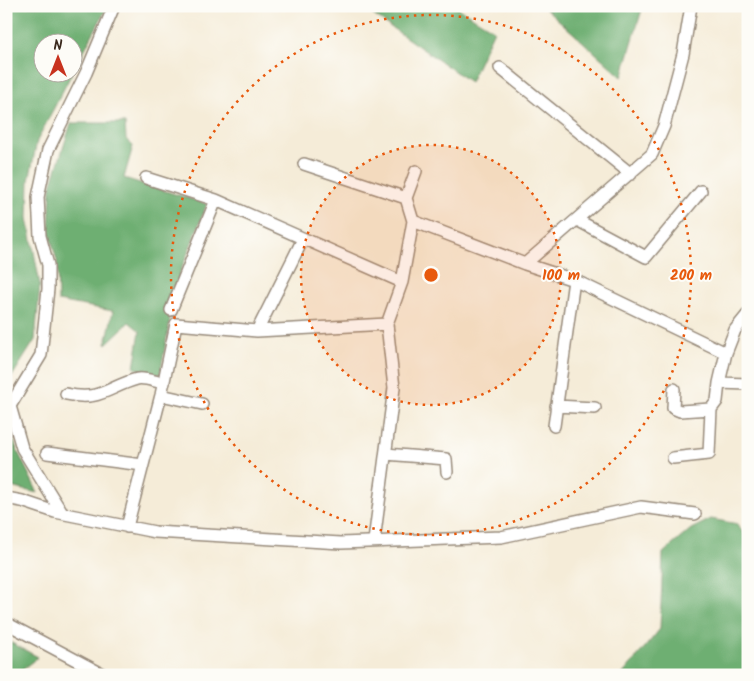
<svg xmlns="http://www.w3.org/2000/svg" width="754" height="681" font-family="Kalam,sans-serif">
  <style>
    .forest { fill: #6eaf72; stroke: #546c48 }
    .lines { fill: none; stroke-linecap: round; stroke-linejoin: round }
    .minor-casing { stroke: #988b7b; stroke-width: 14 }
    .minor { stroke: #fff; stroke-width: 11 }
    .ring { fill: none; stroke: #e8590c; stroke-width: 2.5; stroke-dasharray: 2.5 5 }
    .centre { fill: #e8590c; stroke: #fdfcf7; stroke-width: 2.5 }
    .ring-label { font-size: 15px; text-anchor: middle; font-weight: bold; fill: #e8590c; stroke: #fdfcf7; stroke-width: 4; stroke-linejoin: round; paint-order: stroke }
  </style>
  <rect width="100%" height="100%" fill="#fdfcf7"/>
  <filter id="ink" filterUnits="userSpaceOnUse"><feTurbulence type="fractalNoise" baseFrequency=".02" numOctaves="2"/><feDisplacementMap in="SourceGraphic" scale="10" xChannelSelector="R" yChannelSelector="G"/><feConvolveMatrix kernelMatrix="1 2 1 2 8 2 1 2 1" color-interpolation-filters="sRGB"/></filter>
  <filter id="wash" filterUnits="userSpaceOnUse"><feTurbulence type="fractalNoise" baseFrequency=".0096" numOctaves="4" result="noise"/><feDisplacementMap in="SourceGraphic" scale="20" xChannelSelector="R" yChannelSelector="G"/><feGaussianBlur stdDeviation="1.12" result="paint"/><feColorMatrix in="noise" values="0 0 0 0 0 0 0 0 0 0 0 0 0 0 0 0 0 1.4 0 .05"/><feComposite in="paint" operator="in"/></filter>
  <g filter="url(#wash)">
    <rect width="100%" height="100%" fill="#f5ecd8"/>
    <!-- forest -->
    <path class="forest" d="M6,6H108L73,71L72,42H42V72L72,73L37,141L29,181L28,218L40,285L35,340L6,386Z
      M455,6L494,30L470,82L362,7Z
      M543,6H643L622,77Z
      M71,123H125L126,139L133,146L124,178L207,204L166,309L170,320L160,375L134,368L140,331L129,322L106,344L113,311L58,301L57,261L49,232L51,186Z
      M6,420L18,452L38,493L6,486Z
      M711,519L738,524L748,541V675H622L660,629L663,553L691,529Z
      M6,640L38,657L15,675H6Z"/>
  </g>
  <g filter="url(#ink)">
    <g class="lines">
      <defs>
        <path id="minor" d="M500,68L631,174
          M304,164L406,198L413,221
          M146,178L216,200L402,282L413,221L525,264L574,280L726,353
          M406,198L416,171
          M577,220L646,257L701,191
          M525,264L652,154L664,126L683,54L691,6
          M171,310L216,200
          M257,331L303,239
          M719,383L748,384
          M674,389L673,408L680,411L711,409
          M66,394C100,402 108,387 137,379C144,377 156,382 164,383
          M161,395L202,404
          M556,406L595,408
          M554,426L574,280
          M47,453L143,465
          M386,454L446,459L447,472
          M673,458L709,454L711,409L717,401L719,383L726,353L735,330L748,314
          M6,498L22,501L55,512L155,532L341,543L501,537L641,507L695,514
          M62,513L22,448L10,406L41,355L48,289V265L40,236L38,197L48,150L86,73L114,6
          M127,527L161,395L176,324L257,331L387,324L402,282
          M374,541L394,388L387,324
          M6,623L104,675"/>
      </defs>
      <!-- minor casing -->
      <use href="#minor" class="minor-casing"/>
      <!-- minor -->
      <use href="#minor" class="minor"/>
    </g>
  </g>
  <!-- distance rings -->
  <circle cx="431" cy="275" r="130" fill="#e8590c" fill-opacity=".12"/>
  <g class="ring">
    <circle cx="431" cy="275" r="130"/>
    <circle cx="431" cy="275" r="260"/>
  </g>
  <circle cx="431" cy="275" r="8" class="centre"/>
  <g class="ring-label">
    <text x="561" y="280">100 m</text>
    <text x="691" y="280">200 m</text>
  </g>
  <!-- margin -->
  <rect width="754" height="681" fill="none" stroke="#fdfcf7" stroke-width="25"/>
  <!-- north arrow -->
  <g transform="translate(58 58)"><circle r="24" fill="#fdfcf7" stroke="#afa8a0"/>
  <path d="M0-4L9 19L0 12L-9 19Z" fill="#c8321e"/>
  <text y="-8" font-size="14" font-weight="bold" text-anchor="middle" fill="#3b2a1e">N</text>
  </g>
</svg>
